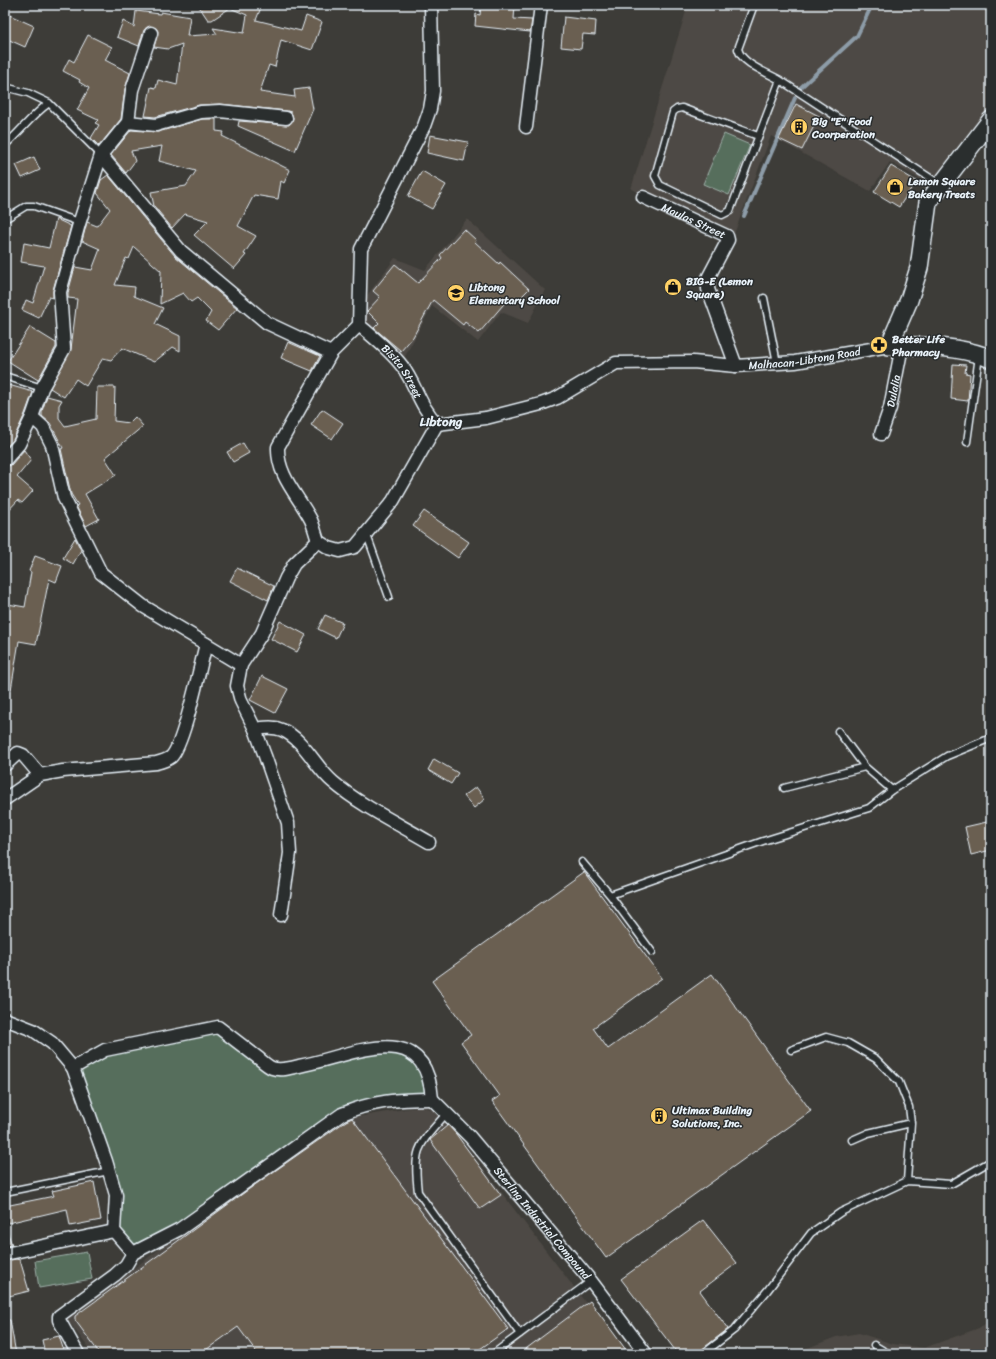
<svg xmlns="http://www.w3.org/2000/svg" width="996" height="1359" font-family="Sriracha,sans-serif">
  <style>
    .built { fill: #4d4944 }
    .green { fill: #566e5c; stroke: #9fb0aa }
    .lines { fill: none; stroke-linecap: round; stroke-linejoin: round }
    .stream { stroke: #8d9ca8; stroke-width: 4 }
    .building { fill: #6a5e51; stroke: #e8f1f8 }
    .lane-casing { stroke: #e8f1f8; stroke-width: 9 }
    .street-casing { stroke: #e8f1f8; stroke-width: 15 }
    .secondary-casing { stroke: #e8f1f8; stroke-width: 20 }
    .lane { stroke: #2a2d2e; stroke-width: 6 }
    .street { stroke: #2a2d2e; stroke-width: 12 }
    .secondary { stroke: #2a2d2e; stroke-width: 17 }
    .labels { text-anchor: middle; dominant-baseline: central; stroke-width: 3; stroke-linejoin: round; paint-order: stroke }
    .poi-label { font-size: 11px; font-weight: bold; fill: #e8f1f8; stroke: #2a2d2e; text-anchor: start }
    .street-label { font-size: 11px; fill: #e8f1f8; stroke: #2a2d2e }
    .quarter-label { font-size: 13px; font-weight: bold; fill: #e8f1f8; stroke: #2a2d2e }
  </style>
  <rect width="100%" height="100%" fill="#3d3c38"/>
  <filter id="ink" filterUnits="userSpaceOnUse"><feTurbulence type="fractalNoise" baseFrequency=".025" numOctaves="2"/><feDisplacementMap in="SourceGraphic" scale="8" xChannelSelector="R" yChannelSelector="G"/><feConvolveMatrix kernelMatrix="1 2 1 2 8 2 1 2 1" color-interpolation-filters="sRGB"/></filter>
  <g filter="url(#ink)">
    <!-- built -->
    <path class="built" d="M688,5H991V107L931,186L890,162L870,191L771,136L734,234L631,189Z
      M467,219L545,290L528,323L501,312L478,342L432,306L403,360L366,326V297L395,258L425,270Z
      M423,1106L442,1115L625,1354H93L67,1319L219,1204L350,1118Z
      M991,1320V1354H792L836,1337L859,1333L893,1344L924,1348L979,1328Z"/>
    <!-- green -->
    <path class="green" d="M724,134L750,145L729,195L703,184Z
      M218,1027L272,1068L369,1048L411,1051L432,1099L363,1105L133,1253L114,1231L116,1195L73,1068L105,1050Z
      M87,1252L92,1279L39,1288L35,1261Z"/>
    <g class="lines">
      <!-- stream -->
      <path class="stream" d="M799,89L857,36L872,5
        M744,216L795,98"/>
    </g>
    <!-- building -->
    <path class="building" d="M198,5H262L256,20L301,31L306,16L322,22L312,50L281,40L275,67L269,65L260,92L295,97L294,90L309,88L313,109L295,151L238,126L239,121L289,125L293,118L291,112L287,111L220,104L199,105L155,117L145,116L151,87L156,88L158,80L177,85L182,44L168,49L154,47L158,31L156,28L150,26L144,30L139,46L117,37L123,21L134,27L136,11L160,14L161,12L190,17L187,36L217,34L213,28L244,33L247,15L230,8L212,20H208Z
      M481,5H515L514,19L532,20L530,32L475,26L476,14L480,15Z
      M5,13L34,26L25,47L5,38Z
      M564,17L596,21L595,35L583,34L581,49L561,47Z
      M88,35L112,47L105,60L130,73L125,89L121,119L99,146L91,138L99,125L95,123L98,120L77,110L89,88L79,82L80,80L63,71L69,59L74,62Z
      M796,104L819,116L802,150L779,139Z
      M202,119H216V131L224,132L222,136L290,170L284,183L281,181L278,199L254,195L238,226L256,236L244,254L246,255L234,269L194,235L208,221L185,214L172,228L154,206L151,192L186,186L196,171L159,161L162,146L131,151L135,161L126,173L111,155L131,130L158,132Z
      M430,135L468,142L464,161L427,153Z
      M34,157L40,170L22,178L16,165Z
      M891,166L916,181L899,207L874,192Z
      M422,171L446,185L432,209L408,196Z
      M108,175L175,256L237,308L218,330L206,321L211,312L197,298L191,302L183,293L160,304L161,271L134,247L129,259L126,258L115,285L135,287L134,296L163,308L155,324L180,336V351L173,347L154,362L122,348L111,360L103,358L86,386L76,379L64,397L50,388L71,349L77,299L68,298V293L75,267L92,270L100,249L82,241L87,222L97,226L110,209L97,193L101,180Z
      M56,219L71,226L53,290V298L49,297L39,318L22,310L26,300L33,303L44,266L21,262L24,243L49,248Z
      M464,229L476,240L475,242L499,264L500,262L529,289L515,303L509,298L479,333L465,322L463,325L433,300L413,337L401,351L374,328L379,323L367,311L380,297L373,291L395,264L418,283L442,258L440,255Z
      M30,327L56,343V347L38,380L8,361Z
      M288,342L320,356L312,371L281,358Z
      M953,364L966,365L965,373L970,374L968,401L951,399Z
      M5,384L33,392L25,414L13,440L5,449Z
      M97,387H115L114,421L129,423L135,417L143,426L105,458L116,475L85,494L99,519L86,526L76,506L78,505L71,494L61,449L63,448L50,423L42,416V411L47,396L62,400L59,405V418L65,426L96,419Z
      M322,409L343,423L332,439L311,425Z
      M243,443L249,453L233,462L227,452Z
      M24,450L31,460L17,477L33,491L22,503L18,500L5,514V467L11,465Z
      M424,511L469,542L458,558L413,526Z
      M75,538L81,550L73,564L63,558Z
      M35,556L62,566L56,582L49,579L36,644L19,641L11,690H5V622L8,604L25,607L31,572L29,571Z
      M237,568L274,586L268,600L230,581Z
      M325,615L343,623L336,638L318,629Z
      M280,621L306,635L297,652L271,639Z
      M262,676L288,689L275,713L250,700Z
      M434,759L458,773L451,784L428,770Z
      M476,787L485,799L474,808L464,796Z
      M991,821V850L971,855L965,827Z
      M584,872L662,978L593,1028L608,1049L712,974L811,1111L606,1258L492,1101L500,1096L461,1042L471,1035L432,981Z
      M352,1118L508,1329L473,1354H258L238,1327L203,1352L198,1354H100L75,1320V1316L256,1184L346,1121Z
      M448,1125L456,1134L501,1195L480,1209L430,1140Z
      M94,1182L101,1220L70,1226L67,1209L8,1223L5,1206L54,1196L52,1191Z
      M703,1220L737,1263L700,1291L728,1329L696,1354H678L621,1279Z
      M7,1231L12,1245L5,1246V1232Z
      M16,1259L20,1260L29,1291L5,1297V1261Z
      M590,1301L629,1354H519Z
      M5,1320H10L16,1354H5Z
      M59,1336L65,1354H45L42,1340Z"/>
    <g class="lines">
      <defs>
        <path id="lane" d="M754,5L738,49C742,64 766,72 780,80L730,211L722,215L660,185L655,176L673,112L677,109L682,108L758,136
          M780,80L941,185
          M5,87L28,93L49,103L101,155
          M5,145C20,132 32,115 49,103
          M5,219L26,206H34L79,222
          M764,298L777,363
          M5,376L42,388
          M967,442L979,356
          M367,535L389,597
          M838,731L865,767L892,790
          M784,788L865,767
          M582,862L610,895L652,952
          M610,895L763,841L869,808L892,790L947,756L991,738
          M791,1050L826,1037L848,1043L876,1059L899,1082L909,1107L911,1123L907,1181
          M446,1114C418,1146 413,1148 418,1192L520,1334
          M852,1140L868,1133L911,1123
          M5,1192L109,1171
          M874,1345L889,1354
          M493,1354L591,1281
          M703,1354L734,1330L767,1291L811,1233L841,1212L907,1181L951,1184L991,1161"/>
        <g id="street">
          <path d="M431,5L433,91L430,109L424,126L361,249L359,325L331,353L278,447C277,476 298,495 311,520C314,527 316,535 318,541L329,548L340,551L355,547L393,501L437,424"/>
          <path d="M128,122L156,125L201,112L220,111L286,118"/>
          <path d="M526,127L541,5"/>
          <path d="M101,155L181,251L267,323L331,353"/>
          <path id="s1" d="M643,197L727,236L728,240L708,278V289L736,366"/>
          <path id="s2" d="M359,325C374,338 390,350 402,366C416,385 419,405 437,424"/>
          <path d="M32,417L42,388L64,349L60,292L79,224L101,155L128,122L132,90L151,33"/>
          <path id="s3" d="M437,424L486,418L541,404L557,398L616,363L693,362L736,366L795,362L889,346"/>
          <path id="s4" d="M881,434L890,408L902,346"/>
          <path d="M5,460L19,444L32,417L43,427L52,445L64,498L101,573L143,606L241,665"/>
          <path d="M255,729C264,728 273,726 282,730C304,739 315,767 333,782C361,806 397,823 429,842"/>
          <path d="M5,765L18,753L23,755L40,775"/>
          <path d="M5,799L40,775L63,771L156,763C160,762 167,760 171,757C184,745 200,666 206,644"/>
          <path d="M281,915L290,853L288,823L265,756L255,729L241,701L237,686L241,665L262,633L286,578L294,564L318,541"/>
          <path d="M5,1019L33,1030L52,1043L73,1068L106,1161L116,1195L114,1231L133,1253"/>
          <path d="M73,1068L105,1050L218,1027C231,1037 244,1047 257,1057C261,1060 267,1066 272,1068C280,1071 291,1068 299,1066C350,1057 426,1014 432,1099"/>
          <path id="s5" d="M432,1099L470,1137L591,1281L646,1354"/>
          <path d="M5,1254L114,1231"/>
          <path d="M78,1354L59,1320V1316L115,1275L126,1265L133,1253L180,1229L342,1114C373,1101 398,1099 432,1099"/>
        </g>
        <path id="secondary" d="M991,120L928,202L919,268L909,300L889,346C919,345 963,346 991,359"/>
      </defs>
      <!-- lane casing -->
      <use href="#lane" class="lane-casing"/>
      <!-- street casing -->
      <use href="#street" class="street-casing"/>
      <!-- secondary casing -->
      <use href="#secondary" class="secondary-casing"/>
      <!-- lane -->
      <use href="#lane" class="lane"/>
      <!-- street -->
      <use href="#street" class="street"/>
      <!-- secondary -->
      <use href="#secondary" class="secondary"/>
    </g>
  </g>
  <!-- icons -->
  <defs>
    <symbol id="building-disc" viewBox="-11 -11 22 22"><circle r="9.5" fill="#ffd166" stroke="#2a2d2e"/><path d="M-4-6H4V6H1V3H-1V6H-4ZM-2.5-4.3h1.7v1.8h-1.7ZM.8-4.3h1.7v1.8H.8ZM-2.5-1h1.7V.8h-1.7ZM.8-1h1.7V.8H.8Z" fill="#111"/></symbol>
    <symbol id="shop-disc" viewBox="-11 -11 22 22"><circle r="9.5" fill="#ffd166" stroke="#2a2d2e"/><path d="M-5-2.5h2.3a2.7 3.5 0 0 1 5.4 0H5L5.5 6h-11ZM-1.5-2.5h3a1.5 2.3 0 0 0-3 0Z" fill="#111"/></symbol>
    <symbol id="school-disc" viewBox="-11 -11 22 22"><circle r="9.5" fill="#ffd166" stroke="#2a2d2e"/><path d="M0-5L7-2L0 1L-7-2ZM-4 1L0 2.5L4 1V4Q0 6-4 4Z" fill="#111"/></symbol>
    <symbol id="pharmacy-disc" viewBox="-11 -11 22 22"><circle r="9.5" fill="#ffd166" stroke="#2a2d2e"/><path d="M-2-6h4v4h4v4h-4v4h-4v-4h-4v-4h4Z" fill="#111"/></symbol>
  </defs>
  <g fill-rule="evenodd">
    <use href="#building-disc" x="789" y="117" width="20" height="20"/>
    <use href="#shop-disc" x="885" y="177" width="20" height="20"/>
    <use href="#shop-disc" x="663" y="277" width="20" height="20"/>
    <use href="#school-disc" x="446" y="283" width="20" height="20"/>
    <use href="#pharmacy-disc" x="869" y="335" width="20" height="20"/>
    <use href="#building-disc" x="649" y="1106" width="20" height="20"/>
  </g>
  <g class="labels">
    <!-- poi labels -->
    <g class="poi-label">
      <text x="812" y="121">Big "E" Food<tspan x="812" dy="13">Coorperation</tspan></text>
      <text x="908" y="181">Lemon Square<tspan x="908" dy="13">Bakery Treats</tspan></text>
      <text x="686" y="281">BIG-E (Lemon<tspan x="686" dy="13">Square)</tspan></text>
      <text x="469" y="287">Libtong<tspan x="469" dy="13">Elementary School</tspan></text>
      <text x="892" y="339">Better Life<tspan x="892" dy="13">Pharmacy</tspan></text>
      <text x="672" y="1110">Ultimax Building<tspan x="672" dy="13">Solutions, Inc.</tspan></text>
    </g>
    <!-- street labels -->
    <g class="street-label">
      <text stroke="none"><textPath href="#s1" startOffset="56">Maulas Street</textPath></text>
      <text stroke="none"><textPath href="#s3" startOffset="381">Malhacan-Libtong Road</textPath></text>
      <text stroke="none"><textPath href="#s2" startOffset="64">Bisita Street</textPath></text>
      <text stroke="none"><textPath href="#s4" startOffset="45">Dulalia</textPath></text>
      <text stroke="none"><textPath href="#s5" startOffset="166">Sterling Industrial Compound</textPath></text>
    </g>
    <!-- quarter labels -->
    <g class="quarter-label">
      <text x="441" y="421">Libtong</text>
    </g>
  </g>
  <!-- margin -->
  <rect width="996" height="1359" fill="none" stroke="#2a2d2e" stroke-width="20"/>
  <rect x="10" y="10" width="976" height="1339" fill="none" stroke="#e8f1f8" stroke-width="1.5" filter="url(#ink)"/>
</svg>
